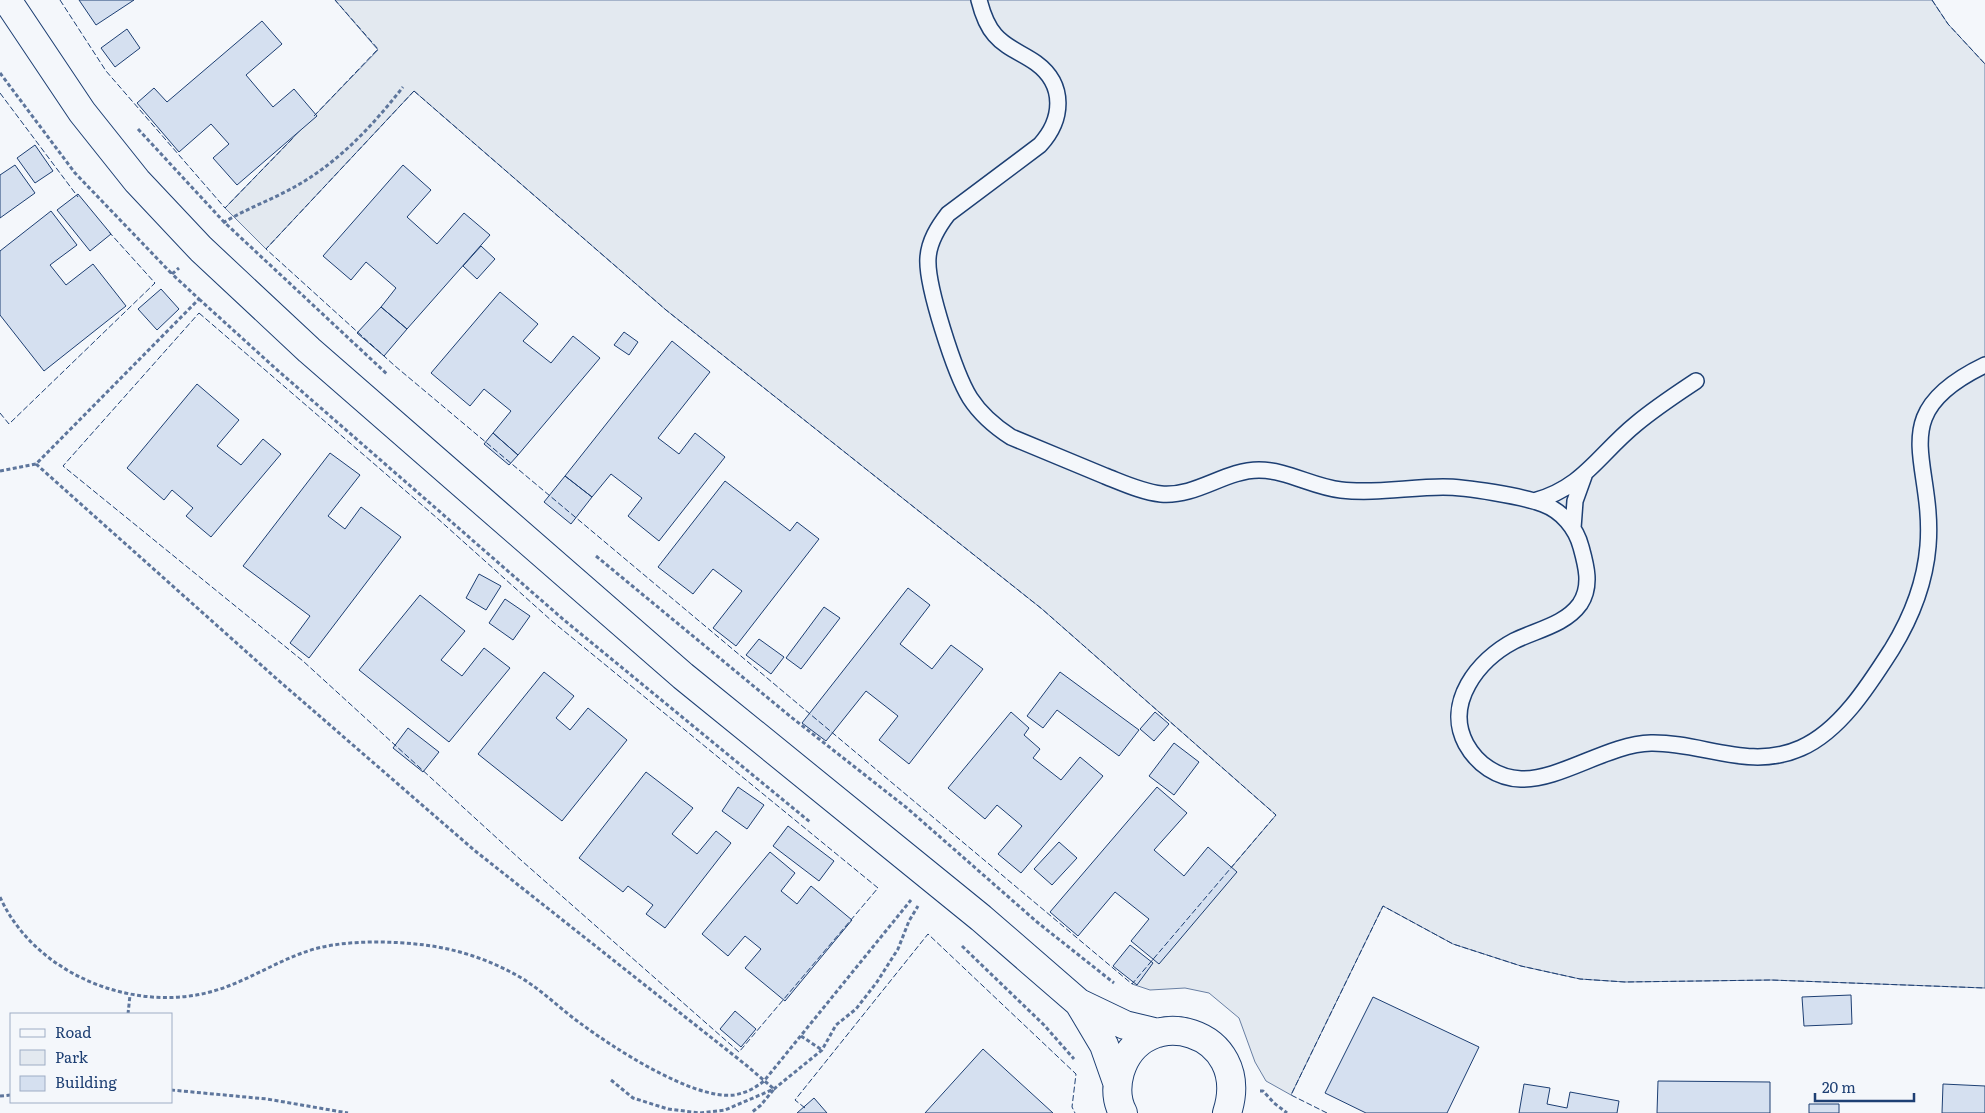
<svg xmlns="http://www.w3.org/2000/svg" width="1985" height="1113" font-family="Literata,serif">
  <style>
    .green { fill: #e3e9f0; stroke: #687fa3 }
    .building { fill: #d5e0f0; stroke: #1d3f73 }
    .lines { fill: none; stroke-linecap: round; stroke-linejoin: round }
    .lane-casing { stroke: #1d3f73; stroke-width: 18 }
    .street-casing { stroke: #1d3f73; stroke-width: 30 }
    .path { stroke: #5e769c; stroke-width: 3; stroke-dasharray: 4 2.5; stroke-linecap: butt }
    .lane { stroke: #f4f7fb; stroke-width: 15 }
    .street { stroke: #f4f7fb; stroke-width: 28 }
    .fence { stroke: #1d3f73; stroke-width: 1; stroke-dasharray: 6 2.5; stroke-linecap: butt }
  </style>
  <rect width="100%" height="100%" fill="#f4f7fb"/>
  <!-- green -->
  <path class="green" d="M335,0H1932L1948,24L1985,64V988L1771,980L1625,982L1580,979L1521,966L1453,944L1383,906L1291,1095L1266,1081L1255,1062L1239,1018L1209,993L1185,988L1150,990L1132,984L1276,815L1042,609L666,310L414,91L266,249L225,208L378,50Z"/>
  <!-- building -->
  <path class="building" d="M79,0H134L96,25Z
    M262,21L282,44L246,75L273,107L294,89L317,116L237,185L213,158L229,144L211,124L179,152L137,103L154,88L167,102Z
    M127,29L140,48L115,67L101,48Z
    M35,145L53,171L35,183L17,158Z
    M15,165L35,193L0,218V175Z
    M403,165L431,190L407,217L437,244L464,213L490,235L407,329L381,307L396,288L366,262L351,280L323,256Z
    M78,194L111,234L90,251L57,210Z
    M51,211L77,245L50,265L66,285L93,264L126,306L44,371L0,315V251Z
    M481,246L495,259L477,279L463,266Z
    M161,289L179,309L157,330L138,309Z
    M500,292L538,324L523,341L551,363L573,336L600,358L518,455L493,433L511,411L484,389L470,406L431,373Z
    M381,307L407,329L384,356L357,333Z
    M624,332L638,342L629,355L614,345Z
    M672,341L710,372L658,438L679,454L695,433L725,457L659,541L628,516L642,498L611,474L592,497L565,476Z
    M197,384L239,420L217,446L241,465L263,439L281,454L211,537L186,516L193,508L172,490L164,500L127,468Z
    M493,433L518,455L509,465L484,444Z
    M330,453L360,475L328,516L345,529L361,507L401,537L309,658L290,643L310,616L243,566Z
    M565,476L592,497L571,524L544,502Z
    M725,481L790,531L797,522L819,539L736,646L713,628L742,591L713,569L693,594L658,567Z
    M479,574L501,586L486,610L466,598Z
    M908,588L930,605L900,644L932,669L951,645L983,669L909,764L879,740L898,716L866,691L826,741L802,723Z
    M420,595L465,631L441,660L462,676L484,648L510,668L449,742L359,670Z
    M505,599L530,616L513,640L489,623Z
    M824,607L840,618L801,669L786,658Z
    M759,639L784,657L771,674L746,655Z
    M544,672L574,696L556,718L570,730L588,708L627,740L562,821L478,754Z
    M1060,672L1139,730L1119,756L1057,710L1043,728L1027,716Z
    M1011,712L1029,728L1024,735L1040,749L1033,758L1061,780L1080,757L1103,776L1021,873L998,854L1022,826L997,805L985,819L948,788Z
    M1155,712L1169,724L1154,741L1140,729Z
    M408,728L439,752L423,772L393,748Z
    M1174,743L1199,762L1174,795L1149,776Z
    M646,772L693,808L672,834L697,854L716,831L731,843L665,928L646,914L653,905L628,886L623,892L579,858Z
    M738,787L764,805L747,829L722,811Z
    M1157,787L1187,813L1154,850L1184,876L1208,847L1237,872L1159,964L1131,941L1149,919L1115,892L1078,936L1050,912Z
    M788,826L834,861L819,881L773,846Z
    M1059,842L1077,858L1052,885L1034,869Z
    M770,852L795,873L781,891L797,904L811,886L852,920L785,1001L745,968L761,949L745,936L728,956L702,934Z
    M1130,945L1153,963L1137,985L1113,966Z
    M1851,995L1852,1024L1804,1026L1802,997Z
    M1373,997L1479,1047L1447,1113H1366L1325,1093Z
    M735,1011L756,1029L741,1047L720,1029Z
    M983,1049L1053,1113H925Z
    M1658,1081L1770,1082V1113H1657Z
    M1524,1084L1550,1088L1547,1104L1567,1108L1570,1092L1619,1101L1617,1113H1519Z
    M1943,1084L1985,1086V1113H1942Z
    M814,1098L827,1113H797Z
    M1809,1104H1839V1113H1809Z"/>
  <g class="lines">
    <defs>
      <path id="lane" d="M979,0C982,12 986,25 995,35C1006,48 1022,53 1036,63C1066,85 1063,120 1040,145L948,214C938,227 929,241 928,258C926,285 955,374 970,398C981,415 994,426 1011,437C1042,450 1074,463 1105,476C1123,483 1142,492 1161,494C1197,497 1225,470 1259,470C1287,470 1313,487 1341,490C1375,494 1409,487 1443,487C1466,487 1522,496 1543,504C1562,511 1576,528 1581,547C1586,565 1592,586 1580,604C1565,625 1536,630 1514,641C1478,660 1444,703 1466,744C1477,764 1497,778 1521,779C1561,780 1608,744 1651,743C1702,742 1750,771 1801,748C1840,731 1869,685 1892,649C1911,618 1925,583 1928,546C1935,460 1881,415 1985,365
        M1534,501C1583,488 1599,454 1636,424C1655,408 1675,395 1696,381
        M1573,528L1575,501L1584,476"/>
      <path id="street" d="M7,0L82,112L137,181L201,249L309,350L683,676L981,918L1079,1003L1125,1025L1158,1033
        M1079,1003L1104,1045L1117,1082
        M1123,1113C1116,1100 1116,1086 1120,1072C1142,999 1254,1030 1227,1113"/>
    </defs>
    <!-- lane casing -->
    <use href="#lane" class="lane-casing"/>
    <!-- street casing -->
    <use href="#street" class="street-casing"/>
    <!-- path -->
    <path class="path" d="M0,73L75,173L172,274
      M138,129L224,222L388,375
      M223,223C247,208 274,199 298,185C341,160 373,125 403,87
      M199,299L275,368L564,620L810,822
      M36,464L278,680L474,850L746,1065L774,1089L761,1105L751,1113
      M0,471L36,464L199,299L172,274L179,268
      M596,556L791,717L907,808L1037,922L1114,983
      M0,897C34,973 131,1013 210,992C248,982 280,958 318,948C351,940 391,941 425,945C457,949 490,960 518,976C541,989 559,1008 580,1023C612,1047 693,1100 734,1095C746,1093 755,1088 764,1081L911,900
      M962,946L1044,1025L1074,1059
      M128,1014L130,995
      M801,1036L822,1050
      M611,1080L633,1098L668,1109L700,1113L725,1110L774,1089L822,1050L836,1025L856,1009L877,982L898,949L909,921L918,906
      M171,1090L267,1099L348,1113
      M1260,1091H1263L1274,1103L1287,1113
      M0,1096L11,1095"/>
    <!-- lane -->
    <use href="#lane" class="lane"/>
    <!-- street -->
    <use href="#street" class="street"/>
    <!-- fence -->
    <path class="fence" d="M60,0L106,71L225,208L294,137
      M1932,0L1948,24L1985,64
      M414,91L666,310L1042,609L1276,815L1132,984L395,366L266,249Z
      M0,93L78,197
      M314,116L378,49L335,0
      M199,313L437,518L553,622L878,888L739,1052L522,861L303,661L63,466Z
      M0,413L9,424L155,283L109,232
      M805,1108L795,1100L928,934L1076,1074L1072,1107L1075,1113
      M1327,1113L1291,1095L1383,906L1453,944L1521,966L1580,979L1625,982L1771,980L1985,988"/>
  </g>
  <!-- legend -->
  <rect x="10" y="1013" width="162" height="90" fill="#f4f7fb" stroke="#9eadc5"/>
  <rect x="20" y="1029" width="25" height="8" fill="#f4f7fb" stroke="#9eadc5"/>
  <text x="55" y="1038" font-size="15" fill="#1d3f73">Road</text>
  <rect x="20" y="1050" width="25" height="15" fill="#e3e9f0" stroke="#9eadc5"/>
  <text x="55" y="1063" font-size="15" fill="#1d3f73">Park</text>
  <rect x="20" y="1076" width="25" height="15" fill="#d5e0f0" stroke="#9eadc5"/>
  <text x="55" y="1088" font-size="15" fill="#1d3f73">Building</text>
  <!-- scale -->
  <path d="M1815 1093v8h99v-8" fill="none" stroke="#1d3f73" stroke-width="2.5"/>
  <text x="1822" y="1093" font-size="15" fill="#1d3f73" stroke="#f4f7fb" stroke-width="4" paint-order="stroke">20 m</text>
</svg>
